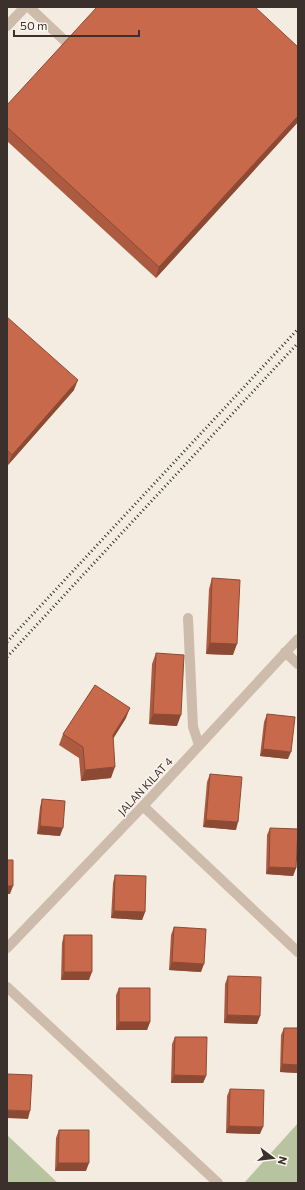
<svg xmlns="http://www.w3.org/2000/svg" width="305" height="1190" font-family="Commissioner,sans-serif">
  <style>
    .green { fill: #b8c4a0 }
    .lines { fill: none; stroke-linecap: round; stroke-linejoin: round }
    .minor { stroke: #cdbbac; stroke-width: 10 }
    .rail { stroke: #3b302b; stroke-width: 3; stroke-dasharray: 1 3; stroke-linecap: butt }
    .wall { fill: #ac5a40 }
    .shaded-wall { fill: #8c4a34 }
    .building { fill: #c8694b; stroke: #8c4a34 }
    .labels { text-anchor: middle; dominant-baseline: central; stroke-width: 3; stroke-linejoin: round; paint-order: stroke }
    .street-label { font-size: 11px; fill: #3b302b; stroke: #fbf5ee }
  </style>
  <rect width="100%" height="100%" fill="#f4ebe1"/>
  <!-- green -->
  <path class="green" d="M298,1123V1183H244Z
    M7,1135L58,1183H7Z"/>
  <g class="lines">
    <!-- minor -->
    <path class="minor" d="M29,7L65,41
      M7,26L25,7
      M188,618L193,727L199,745
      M285,652L298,664
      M143,806L298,952
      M7,948L143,806L298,639
      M7,987L218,1183"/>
    <!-- rail -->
    <path class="rail" d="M7,642L298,329
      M7,657L298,343"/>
  </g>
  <!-- wall -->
  <path class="wall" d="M298,47V122L156,278L7,141V105Z
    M7,317L74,390L8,465L7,464Z
    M212,578L233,655L206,654L209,589Z
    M156,653L177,726L149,724L152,664Z
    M267,714L288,759L260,756L264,722Z
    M126,718L113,739L111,778L81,781L79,758L59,745L63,734Z
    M210,774L236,830L203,827L207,782Z
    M42,799L60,836L37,834L40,807Z
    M270,828L296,868L293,876L266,874L267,835Z
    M115,875L145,912L142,920L111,918L113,883Z
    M174,927L201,972L169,970L171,935Z
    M64,935L89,980H61L62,943Z
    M228,976L260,1016L257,1024L224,1023L225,984Z
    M119,988L150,1022L147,1030H116V995Z
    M284,1028H298V1073L280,1072L281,1035Z
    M175,1037L206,1076L203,1083H171L172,1044Z
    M230,1089L260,1134L226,1133L227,1096Z
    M59,1130L86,1171H55L56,1138Z"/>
  <!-- shaded-wall -->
  <path class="shaded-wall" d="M298,116V122L156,278L159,267Z
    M78,380L74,390L8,465L12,455Z
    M210,643L237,644L233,655L206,654Z
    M130,708L126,718L109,745L113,735Z
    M153,714L181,715L177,726L149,724Z
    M263,749L291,752L288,759L260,756Z
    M115,767L111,778L81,781L85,770Z
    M206,820L238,822L236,830L203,827Z
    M40,826L63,828L60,836L37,834Z
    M269,867L296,868L293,876L266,874Z
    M7,886H13L10,894H7Z
    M114,911L145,912L142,920L111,918Z
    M172,962L204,964L201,972L169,970Z
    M64,972H92L89,980H61Z
    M227,1015L260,1016L257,1024L224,1023Z
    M119,1022H150L147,1030H116Z
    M282,1064L298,1065V1073L280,1072Z
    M174,1075L206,1076L203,1083H171Z
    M7,1110L30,1111L28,1119L7,1118Z
    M229,1126L263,1127L260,1134L226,1133Z
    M58,1163H89L86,1171H55Z"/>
  <!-- building -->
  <path class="building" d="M97,7H255L298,47V116L159,267L7,127V105Z
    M7,317L78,380L12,455L7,450Z
    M212,578L240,580L237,644L210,643Z
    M156,653L184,655L181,715L153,714Z
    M95,685L130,708L113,735L115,767L85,770L83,747L63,734Z
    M267,714L295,717L291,752L263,749Z
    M210,774L242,777L238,822L206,820Z
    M42,799L65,801L63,828L40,826Z
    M270,828L298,829L296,868L269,867Z
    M7,860H13V886H7Z
    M115,875L146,876L145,912L114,911Z
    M174,927L206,929L204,964L172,962Z
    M64,935H92V972H64Z
    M228,976L261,977L260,1016L227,1015Z
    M119,988H150V1022H119Z
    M284,1028H298V1065L282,1064Z
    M175,1037H207L206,1076L174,1075Z
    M7,1074L32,1075L30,1111L7,1110Z
    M230,1089L264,1090L263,1127L229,1126Z
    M59,1130H89V1163H58Z"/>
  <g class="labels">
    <!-- street labels -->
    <g class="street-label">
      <text transform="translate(145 786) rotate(-47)">JALAN KILAT 4</text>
    </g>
  </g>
  <!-- border -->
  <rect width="305" height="1190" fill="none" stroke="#3b302b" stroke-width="16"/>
  <!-- north arrow -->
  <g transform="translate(273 1158) rotate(105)" stroke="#fbf5ee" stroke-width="3" paint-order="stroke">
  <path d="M0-3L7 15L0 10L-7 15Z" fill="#3b302b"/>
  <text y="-6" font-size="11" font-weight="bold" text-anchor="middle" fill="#3b302b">N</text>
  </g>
  <!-- scale -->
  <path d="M14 30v6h125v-6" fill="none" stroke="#3b302b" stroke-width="2"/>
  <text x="20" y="30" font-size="12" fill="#3b302b" stroke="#fbf5ee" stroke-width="3" paint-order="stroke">50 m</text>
</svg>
